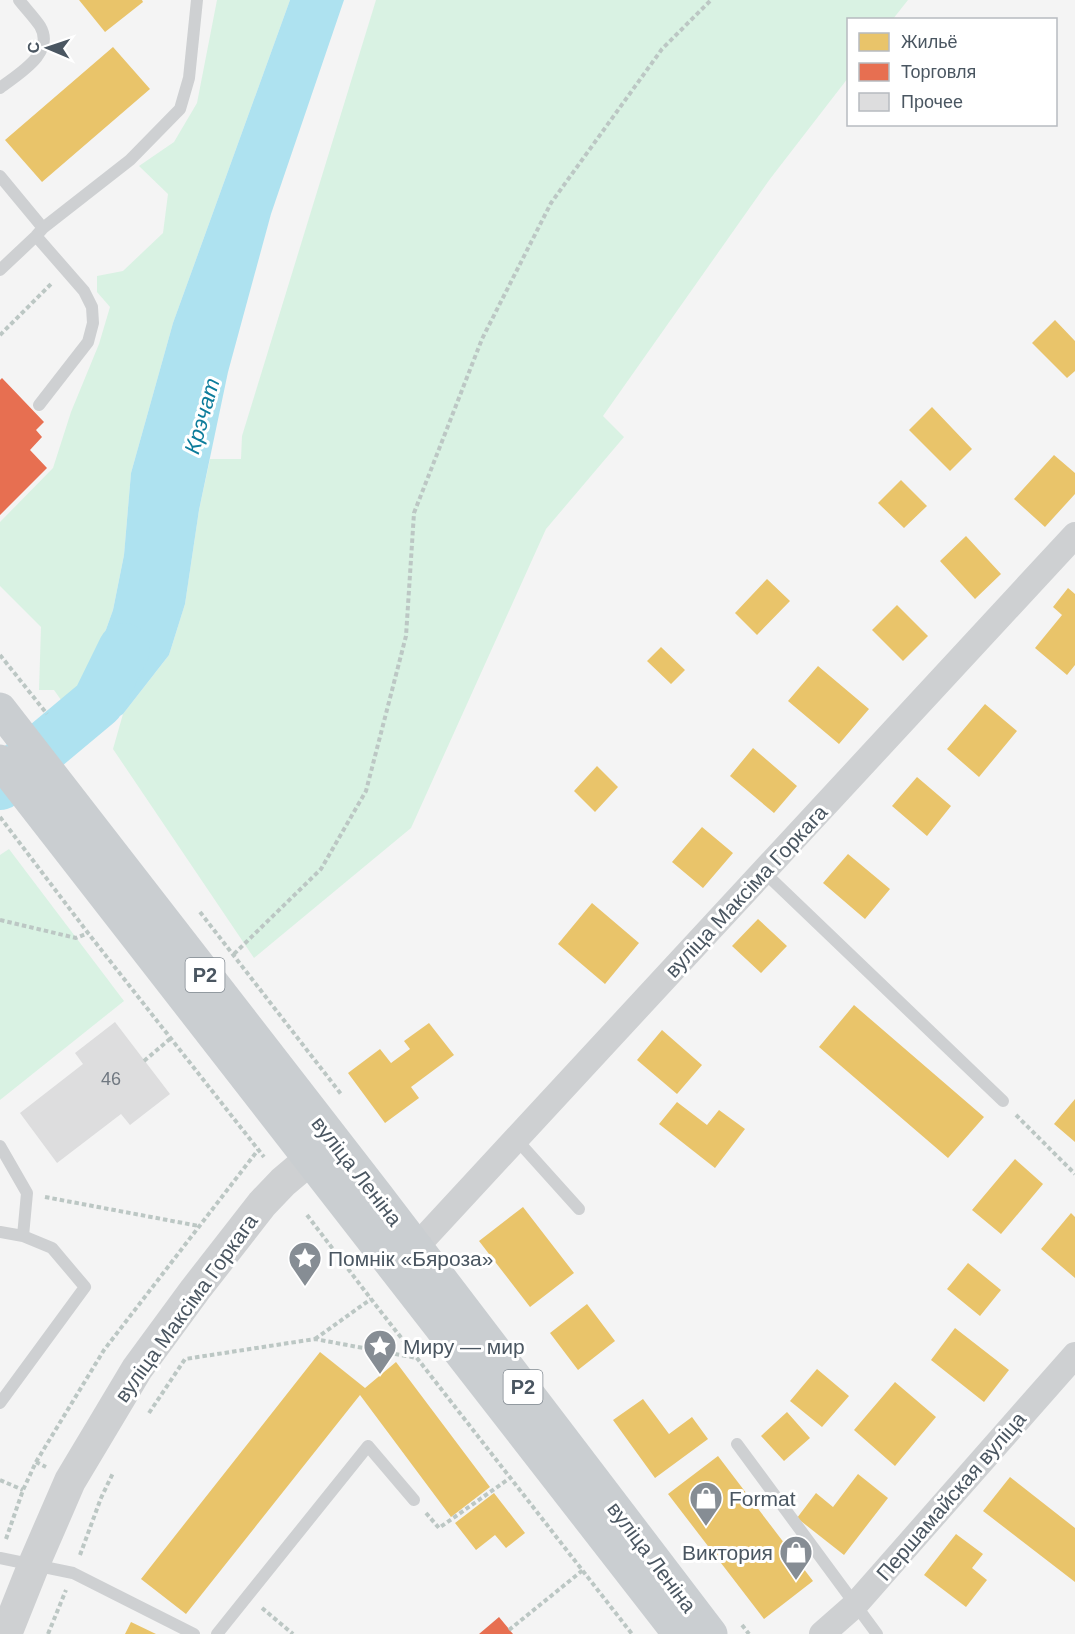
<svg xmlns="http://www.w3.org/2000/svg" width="1075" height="1634" font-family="Helvetica,sans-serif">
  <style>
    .green { fill: #d9f2e3 }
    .water { fill: #aee2f0 }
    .homes { fill: #e9c46a }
    .shops { fill: #e76f51 }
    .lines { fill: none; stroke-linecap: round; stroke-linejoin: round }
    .river { stroke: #aee2f0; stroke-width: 52 }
    .building { fill: #ddddde }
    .path { stroke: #bcc7c4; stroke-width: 4; stroke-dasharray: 4.5 3; stroke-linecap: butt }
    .service { stroke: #ced0d2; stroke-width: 12 }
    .minor { stroke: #ced0d2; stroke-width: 26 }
    .tertiary { stroke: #ced0d2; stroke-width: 32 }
    .primary { stroke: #caced1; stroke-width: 33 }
    .labels { text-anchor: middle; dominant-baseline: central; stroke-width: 6; stroke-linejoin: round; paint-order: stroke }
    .number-label { font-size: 18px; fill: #707881 }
    .shield { fill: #fff; stroke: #808990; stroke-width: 1.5 }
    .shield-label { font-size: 20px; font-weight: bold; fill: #4a5661 }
    .street-label { font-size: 21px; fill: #4a5661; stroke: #fff }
    .poi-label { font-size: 21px; fill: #4a5661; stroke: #fff; text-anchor: start }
    .water-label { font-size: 22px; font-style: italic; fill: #0c7c9b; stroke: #fff }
  </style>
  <rect width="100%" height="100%" fill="#f4f4f4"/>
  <!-- green -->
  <path class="green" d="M217,0H290L173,323L131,473L124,555L113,610L94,663L83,700L71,714L54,690H39L41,627L0,586V522L53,468L71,412L99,344L110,307L97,292V276L123,271L163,233L168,194L139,166L174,142L197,103Z
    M376,0H908L893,19L848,20V78L770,179L603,416L624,437L546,529L411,828L254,958L113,749L123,714L169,655L185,604L199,510L210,459H241L242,436Z
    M9,849L124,1001L0,1100V855Z"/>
  <!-- water -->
  <path class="water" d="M290,0H344L271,214L228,372L199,510L185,604L169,655L123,714L110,722L93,718L83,700L94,663L113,610L124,555L131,473L173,323Z"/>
  <!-- homes -->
  <path class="homes" d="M79,0H142L143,2L105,32Z
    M113,47L150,89L42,182L5,140Z
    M1055,320L1075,341V371L1067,378L1032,343Z
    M932,407L972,449L950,471L909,430Z
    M1054,455L1075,473V494L1045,527L1014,499Z
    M901,480L927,506L904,528L878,503Z
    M966,536L1001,574L975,599L940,561Z
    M767,579L790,601L757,635L735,613Z
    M1068,588L1075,594V665L1067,675L1035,648L1062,615L1053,607Z
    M897,605L928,636L903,661L872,630Z
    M661,647L685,670L671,684L647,661Z
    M818,666L869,709L839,744L788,701Z
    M985,704L1017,731L979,777L947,749Z
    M753,748L797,786L774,813L730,776Z
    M597,766L618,787L595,812L574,791Z
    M917,777L951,806L927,836L892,806Z
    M702,827L733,853L703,888L672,862Z
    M848,854L890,889L865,919L823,883Z
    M592,903L639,943L605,984L558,944Z
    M758,919L787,946L761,973L732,946Z
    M854,1005L984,1117L948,1158L819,1047Z
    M429,1023L454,1055L411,1087L419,1098L385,1123L348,1073L380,1049L391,1063L410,1049L404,1041Z
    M662,1030L702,1065L677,1094L637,1060Z
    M1075,1099V1142L1054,1124Z
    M677,1102L707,1125L719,1110L745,1129L715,1168L659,1124Z
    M1015,1159L1043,1184L1001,1234L972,1210Z
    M523,1207L574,1273L530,1307L479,1241Z
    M1071,1213L1075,1217V1278L1041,1249Z
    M968,1263L1001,1290L980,1316L947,1289Z
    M587,1304L615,1341L578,1370L550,1333Z
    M955,1328L1009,1370L984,1402L931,1360Z
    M320,1352L365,1388L396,1362L490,1487L451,1517L360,1395L186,1614L141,1579Z
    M817,1369L849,1396L822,1427L790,1401Z
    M895,1382L936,1417L895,1466L854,1430Z
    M643,1399L669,1434L692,1417L708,1439L655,1478L613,1420Z
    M787,1412L810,1438L784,1461L761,1436Z
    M718,1456L813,1581L764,1619L668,1494Z
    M858,1474L888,1498L844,1555L797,1518L816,1493L833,1507Z
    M1010,1477L1075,1528V1582L983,1511Z
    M494,1493L525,1533L506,1548L495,1535L476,1550L455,1523Z
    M956,1534L983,1554L972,1568L987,1580L966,1607L924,1575Z
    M131,1622L156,1634H125Z"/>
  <!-- shops -->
  <path class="shops" d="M2,378L44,422L36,430L42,437L30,450L47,468L0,515V380Z
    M499,1617L513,1634H479Z"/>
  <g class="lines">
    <!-- river -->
    <path class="river" d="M0,784L98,702L124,649"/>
  </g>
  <!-- building -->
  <path class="building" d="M115,1022L170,1094L130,1125L121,1114L57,1163L20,1113L83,1064L75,1053Z"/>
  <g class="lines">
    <!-- path -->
    <path class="path" d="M0,335L52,283
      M0,655L47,714
      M0,817L88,933L264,1157
      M200,912L341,1094
      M0,920L76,938L88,933
      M234,954L321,869L366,791L406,636L414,513L482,339L551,203L662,49L711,0
      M144,1061L171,1038
      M1016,1115L1075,1174
      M45,1197L199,1226
      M307,1215L371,1299L632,1634
      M315,1339L371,1299
      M149,1413L185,1359L315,1339L417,1358
      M36,1462L104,1350L258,1150
      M0,1480L23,1490
      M426,1513L439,1528L510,1478
      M6,1539L23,1490L36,1462L46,1467
      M80,1555L101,1498L113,1473
      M693,1559L709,1547
      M262,1608L293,1634
      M742,1625L749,1634
      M509,1630L583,1570
      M48,1634L66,1590"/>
    <!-- service -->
    <path class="service" d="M0,88C18,74 56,53 40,26C34,17 26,9 19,0
      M0,176L43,228
      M36,236L84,291L92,307L93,323L88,342L39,405
      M0,270L36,236L43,228L130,160L180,109L189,78L197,0
      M764,872L1003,1101
      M516,1139L579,1209
      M0,1146L27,1193L23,1236
      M0,1232L23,1236L52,1248L85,1287L0,1403
      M737,1444L877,1634
      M0,1558L73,1573L194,1634
      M217,1634L368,1446L414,1500"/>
    <!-- minor -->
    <path class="minor" d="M416,1247L1075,535
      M822,1634L855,1605L1075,1355"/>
    <!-- tertiary -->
    <path class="tertiary" d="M6,1634L34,1564L70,1481L137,1369L195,1290L262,1204L283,1182L309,1160"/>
    <!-- primary -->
    <path class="primary" d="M0,709L376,1194L711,1634
      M0,761L679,1634"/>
  </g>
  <!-- icons -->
  <defs>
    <symbol id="sight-pin" viewBox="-11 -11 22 30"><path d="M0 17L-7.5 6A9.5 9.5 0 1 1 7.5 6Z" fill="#868d94" stroke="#fff"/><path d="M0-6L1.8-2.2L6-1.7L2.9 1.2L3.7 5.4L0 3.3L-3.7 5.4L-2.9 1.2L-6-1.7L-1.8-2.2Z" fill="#fff"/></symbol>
    <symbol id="shop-pin" viewBox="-11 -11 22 30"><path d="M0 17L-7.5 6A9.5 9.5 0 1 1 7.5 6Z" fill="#868d94" stroke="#fff"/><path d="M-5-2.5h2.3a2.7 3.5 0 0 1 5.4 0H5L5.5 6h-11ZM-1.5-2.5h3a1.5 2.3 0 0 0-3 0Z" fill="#fff"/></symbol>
  </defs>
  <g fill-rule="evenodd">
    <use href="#sight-pin" x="286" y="1239" width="38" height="52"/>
    <use href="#sight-pin" x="361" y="1327" width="38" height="52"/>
    <use href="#shop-pin" x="687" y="1479" width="38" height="52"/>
    <use href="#shop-pin" x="777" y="1533" width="38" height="52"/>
  </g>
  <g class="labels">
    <!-- number labels -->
    <g class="number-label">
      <text x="111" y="1079">46</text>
    </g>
    <!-- shield labels -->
    <g class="shield">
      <rect x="185.5" y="958" width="39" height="34" rx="4.5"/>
      <rect x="503.5" y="1370" width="39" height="34" rx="4.5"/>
    </g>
    <g class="shield-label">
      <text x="205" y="975">Р2</text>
      <text x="523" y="1387">Р2</text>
    </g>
    <!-- street labels -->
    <g class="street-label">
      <text transform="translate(746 891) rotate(-47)">вуліца Максіма Горкага</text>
      <text transform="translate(357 1171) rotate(52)">вуліца Леніна</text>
      <text transform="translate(186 1308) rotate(-54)">вуліца Максіма Горкага</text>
      <text transform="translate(951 1496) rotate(-49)">Першамайская вуліца</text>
      <text transform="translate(652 1557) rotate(53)">вуліца Леніна</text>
    </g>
    <!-- poi labels -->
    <g class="poi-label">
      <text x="328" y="1258">Помнік «Бяроза»</text>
      <text x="403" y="1346">Миру — мир</text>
      <text x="729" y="1498">Format</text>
      <text x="773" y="1552" text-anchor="end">Виктория</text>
    </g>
    <!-- water labels -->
    <g class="water-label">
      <text transform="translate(202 416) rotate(-74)">Крэчат</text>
    </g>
  </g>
  <!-- legend -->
  <rect x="847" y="18" width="210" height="108" fill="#ffffff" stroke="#b7bbc0" stroke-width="1.5"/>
  <rect x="859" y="33" width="30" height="18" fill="#e9c46a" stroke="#b7bbc0" stroke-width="1.5"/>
  <text x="901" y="48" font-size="18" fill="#4a5661">Жильё</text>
  <rect x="859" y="63" width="30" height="18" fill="#e76f51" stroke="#b7bbc0" stroke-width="1.5"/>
  <text x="901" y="78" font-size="18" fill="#4a5661">Торговля</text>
  <rect x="859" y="93" width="30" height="18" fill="#ddddde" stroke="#b7bbc0" stroke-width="1.5"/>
  <text x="901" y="108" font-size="18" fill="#4a5661">Прочее</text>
  <!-- north arrow -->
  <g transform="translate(48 48) rotate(272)" stroke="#ffffff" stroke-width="4.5" paint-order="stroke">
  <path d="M0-4.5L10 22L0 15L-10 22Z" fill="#4a5661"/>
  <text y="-9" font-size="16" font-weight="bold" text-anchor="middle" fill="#4a5661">С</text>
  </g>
</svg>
